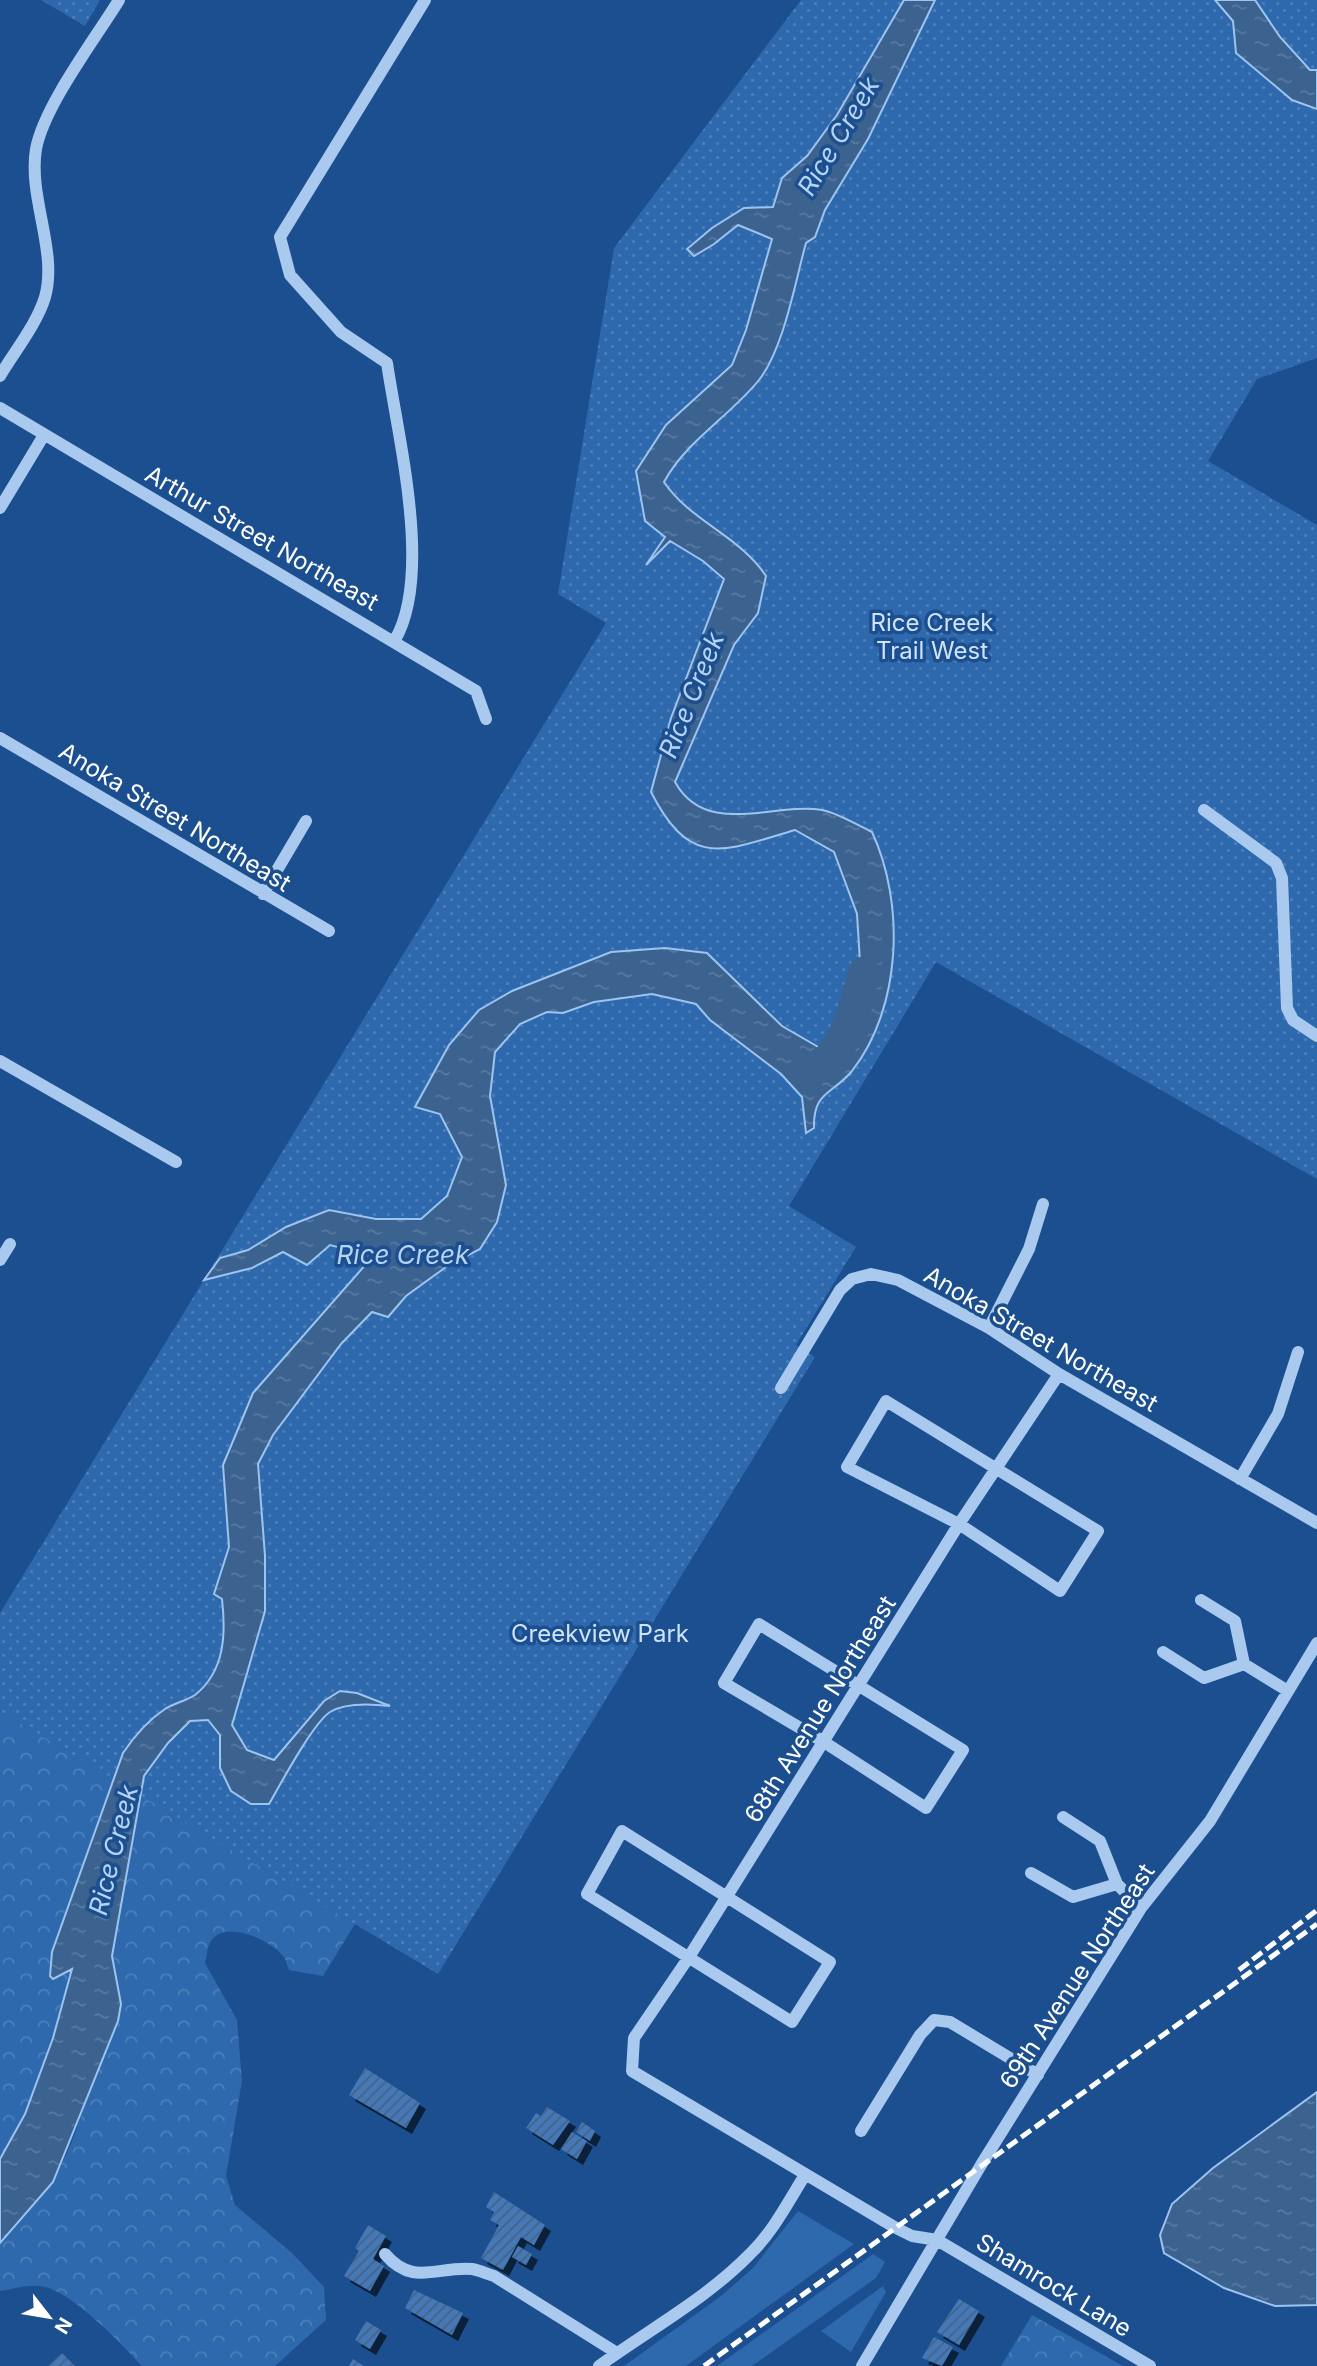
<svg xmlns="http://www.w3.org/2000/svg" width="1317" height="2366" font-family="Inter,sans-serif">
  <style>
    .green { fill: #2e69ad }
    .forest { fill: url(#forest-crowns) }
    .park { fill: url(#park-dots) }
    .water { fill: url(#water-ripples); stroke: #9cc4f0; stroke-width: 2 }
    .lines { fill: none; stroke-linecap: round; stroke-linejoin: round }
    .river { stroke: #3c6290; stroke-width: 33 }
    .building { fill: url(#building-hatch); filter: url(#shadow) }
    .minor { stroke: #a9c9ee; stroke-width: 12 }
    .rail { stroke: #fff; stroke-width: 5; stroke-dasharray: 12 5; stroke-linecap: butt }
    .labels { text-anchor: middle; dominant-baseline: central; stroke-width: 7; stroke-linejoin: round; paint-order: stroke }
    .street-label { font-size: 24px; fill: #fff; stroke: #1b4f8f }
    .park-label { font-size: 24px; fill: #cfe3fa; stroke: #1b4f8f }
    .water-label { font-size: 26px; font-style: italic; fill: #b5d3f5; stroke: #1b4f8f }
  </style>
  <defs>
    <pattern id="forest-crowns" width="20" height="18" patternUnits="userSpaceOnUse" patternTransform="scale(1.75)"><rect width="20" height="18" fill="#2e69ad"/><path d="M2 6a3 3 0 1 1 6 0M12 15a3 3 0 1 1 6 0" fill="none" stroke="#4d80b9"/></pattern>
    <pattern id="park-dots" width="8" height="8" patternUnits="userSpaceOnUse" patternTransform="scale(1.75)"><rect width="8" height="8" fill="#2e69ad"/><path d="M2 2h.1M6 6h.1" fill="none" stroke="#4d80b9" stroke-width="1.8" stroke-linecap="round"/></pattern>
    <pattern id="water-ripples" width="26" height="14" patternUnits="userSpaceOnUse" patternTransform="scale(1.75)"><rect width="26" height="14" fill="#3c6290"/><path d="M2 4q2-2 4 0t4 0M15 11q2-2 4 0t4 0" fill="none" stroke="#597aa1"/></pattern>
    <pattern id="building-hatch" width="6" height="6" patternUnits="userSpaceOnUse" patternTransform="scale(1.75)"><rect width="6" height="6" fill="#4478b7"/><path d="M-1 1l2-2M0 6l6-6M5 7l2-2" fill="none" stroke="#486282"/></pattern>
    <filter id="shadow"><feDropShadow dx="6" dy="6" stdDeviation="0" flood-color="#0009"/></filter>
  </defs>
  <rect width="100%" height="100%" fill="#1b4f8f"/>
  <!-- green -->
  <path class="green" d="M798,2211L854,2244L686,2366H624L721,2296L753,2268Z
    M873,2254L885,2262L876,2278L752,2366H717Z
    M883,2286L886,2292L851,2352L821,2331Z"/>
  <!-- forest -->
  <path class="forest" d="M0,1711L116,1780L104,1803L52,1952L50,1976L53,1979L72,1968C55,2034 37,2102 0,2159Z
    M141,1795L355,1924L323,1976L289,1970C287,1966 286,1958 282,1955C270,1940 225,1919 211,1941C207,1946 207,1957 205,1963L237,2020L242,2081L226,2176L235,2205L292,2253L324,2287L326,2320L275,2366H142C123,2345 67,2286 38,2286C26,2285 12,2289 0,2291V2243L53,2182L71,2144L121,2004L112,1956Z
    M1032,2315L1123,2366H1001Z"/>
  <!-- park -->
  <path class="park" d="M41,0H100L85,26Z
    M801,0H1317V358L1257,379L1208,461L1317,525V1179L936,962L789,1206L856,1247L796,1345L815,1357L438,1974L0,1711V1613L606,623L558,594L614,248Z"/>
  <!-- water -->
  <path class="water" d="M904,0H935L868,139L825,210L815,237L806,243C795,282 784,348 759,380C730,416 686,441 664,482C690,521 740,536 766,576L758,613L734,645L675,782C706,838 773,802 822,810C838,813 857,825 872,832C905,903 902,1007 852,1071C832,1095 813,1091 814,1128L806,1133L802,1097L781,1074L710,1020L696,1004L652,994L594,1002L563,1013L547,1012L520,1024L495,1052L490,1096L506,1185L497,1222L480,1249L446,1267L406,1296L388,1317L372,1312L341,1344L273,1435L258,1464L265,1556V1611L232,1725L247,1750L274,1760L324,1701L340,1691L357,1693L390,1706C373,1704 346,1702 330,1712C313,1723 280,1785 269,1804H251L231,1791L220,1768V1735L208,1720L190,1721L168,1743L144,1776L112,1956L121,2004L118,2021L53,2182L0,2243V2159L25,2114L53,2038L72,1969L53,1979L50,1976L52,1952L123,1753C135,1735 147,1721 165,1709C174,1703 186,1701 195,1695C225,1671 226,1634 222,1599L214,1594L229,1547L223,1465L253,1393L367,1263L361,1253L330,1245L307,1265L283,1252L252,1268L204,1280L220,1258L248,1250L286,1227L329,1210L376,1219H421L447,1196L462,1157L440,1114L415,1107L449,1045L479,1010L512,991L611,952L665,948L707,953L782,1026L820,1048L843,1041L855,1009L860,962L857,914L834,852L795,830C723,851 691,870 651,792L671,718L724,579L703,561L670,541L646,565L665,537L645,521L636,471L666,425L732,365L746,330L772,239L738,225L714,244L694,256L687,249L712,228L744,208L773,207L782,178L807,156L837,115Z
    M1215,0H1255L1280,37L1310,70H1317V109L1292,100L1236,53L1233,21Z
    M1317,2092V2305L1275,2306L1224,2288L1164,2253L1160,2235L1172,2204L1213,2168Z"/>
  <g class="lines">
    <!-- river -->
    <path class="river" d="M813,1070C845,1057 857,1003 864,973"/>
  </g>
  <!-- building -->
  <path class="building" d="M365,2068L420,2103L406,2128L349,2095Z
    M547,2107L570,2121L553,2145L526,2128L536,2113L541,2116Z
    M582,2122L595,2131L590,2141L576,2132Z
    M572,2132L587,2141L577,2159L561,2149Z
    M494,2192L545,2225L534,2245L521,2237L503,2270L481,2258L499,2225L490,2220L494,2212L486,2207Z
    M368,2225L386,2236L373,2259L384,2266L370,2291L344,2276L359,2251L355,2248Z
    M518,2246L532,2254L526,2265L512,2257Z
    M414,2290L463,2313L452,2335L405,2308Z
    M959,2299L979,2311L959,2345L937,2332Z
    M366,2321L381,2330L370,2349L355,2340Z
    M934,2337L953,2347L942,2366L922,2358Z
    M62,2353L75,2366H48Z
    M353,2359L364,2366H349Z"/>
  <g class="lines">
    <!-- minor -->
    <path class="minor" d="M0,376C14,352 37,324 45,297C58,251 28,198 36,149C44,106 95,39 119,0
      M0,408L476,691L486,719
      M0,508L44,435
      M395,640C433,574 398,438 387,363L341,332L290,275L280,237L425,0
      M0,738L329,931
      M1204,810L1276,863L1282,878L1287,1008L1293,1020L1317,1036
      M263,894L306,821
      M0,1061L176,1162
      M0,1260L10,1244
      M989,1328L1029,1249L1043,1204
      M1059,1374L959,1524L689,1957L634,2038L632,2071L896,2228L912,2236L937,2240L1150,2366
      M781,1388L840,1290L852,1279L871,1274L898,1280L989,1328L1059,1374L1317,1523
      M886,1401L1098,1531L1060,1591L959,1524L847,1467Z
      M1240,1479L1278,1414L1298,1352
      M1201,1600L1235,1621L1244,1664L1288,1691
      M759,1624L963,1750L926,1808L824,1742L724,1683Z
      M1163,1652L1204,1678L1244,1664
      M1063,1817L1100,1841L1117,1884L1141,1908
      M622,1831L830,1962L792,2022L587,1894Z
      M1031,1873L1073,1897L1117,1884
      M861,2131L920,2035L934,2020L950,2022L1038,2075
      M385,2254C413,2287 437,2266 472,2269C479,2270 487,2274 494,2276L617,2353
      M599,2366C650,2329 706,2299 750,2254C773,2232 788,2202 805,2175
      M862,2366L981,2165L1141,1908L1210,1821L1317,1643"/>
    <!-- rail -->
    <path class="rail" d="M1239,1970L1317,1910
      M704,2366L1317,1924"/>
  </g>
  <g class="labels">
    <!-- street labels -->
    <g class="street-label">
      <text transform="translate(262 538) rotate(30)">Arthur Street Northeast</text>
      <text transform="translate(175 817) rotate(31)">Anoka Street Northeast</text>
      <text transform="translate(1041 1339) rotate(30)">Anoka Street Northeast</text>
      <text transform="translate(820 1709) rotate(-58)">68th Avenue Northeast</text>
      <text transform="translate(1077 1976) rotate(-57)">69th Avenue Northeast</text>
      <text transform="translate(1054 2285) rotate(31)">Shamrock Lane</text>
    </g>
    <!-- park labels -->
    <g class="park-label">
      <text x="932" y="622">Rice Creek<tspan x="932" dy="28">Trail West</tspan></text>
      <text x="600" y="1633">Creekview Park</text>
    </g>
    <!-- water labels -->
    <g class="water-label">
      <text transform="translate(838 136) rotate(-59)">Rice Creek</text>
      <text transform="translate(691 695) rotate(-68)">Rice Creek</text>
      <text x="403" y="1254">Rice Creek</text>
      <text transform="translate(113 1850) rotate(-76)">Rice Creek</text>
    </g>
  </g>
  <!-- north arrow -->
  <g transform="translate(49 2317) rotate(121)" stroke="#1b4f8f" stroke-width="5" paint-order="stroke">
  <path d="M0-5L12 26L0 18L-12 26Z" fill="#ffffff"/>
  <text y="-10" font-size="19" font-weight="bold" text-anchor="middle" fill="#ffffff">N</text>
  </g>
</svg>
